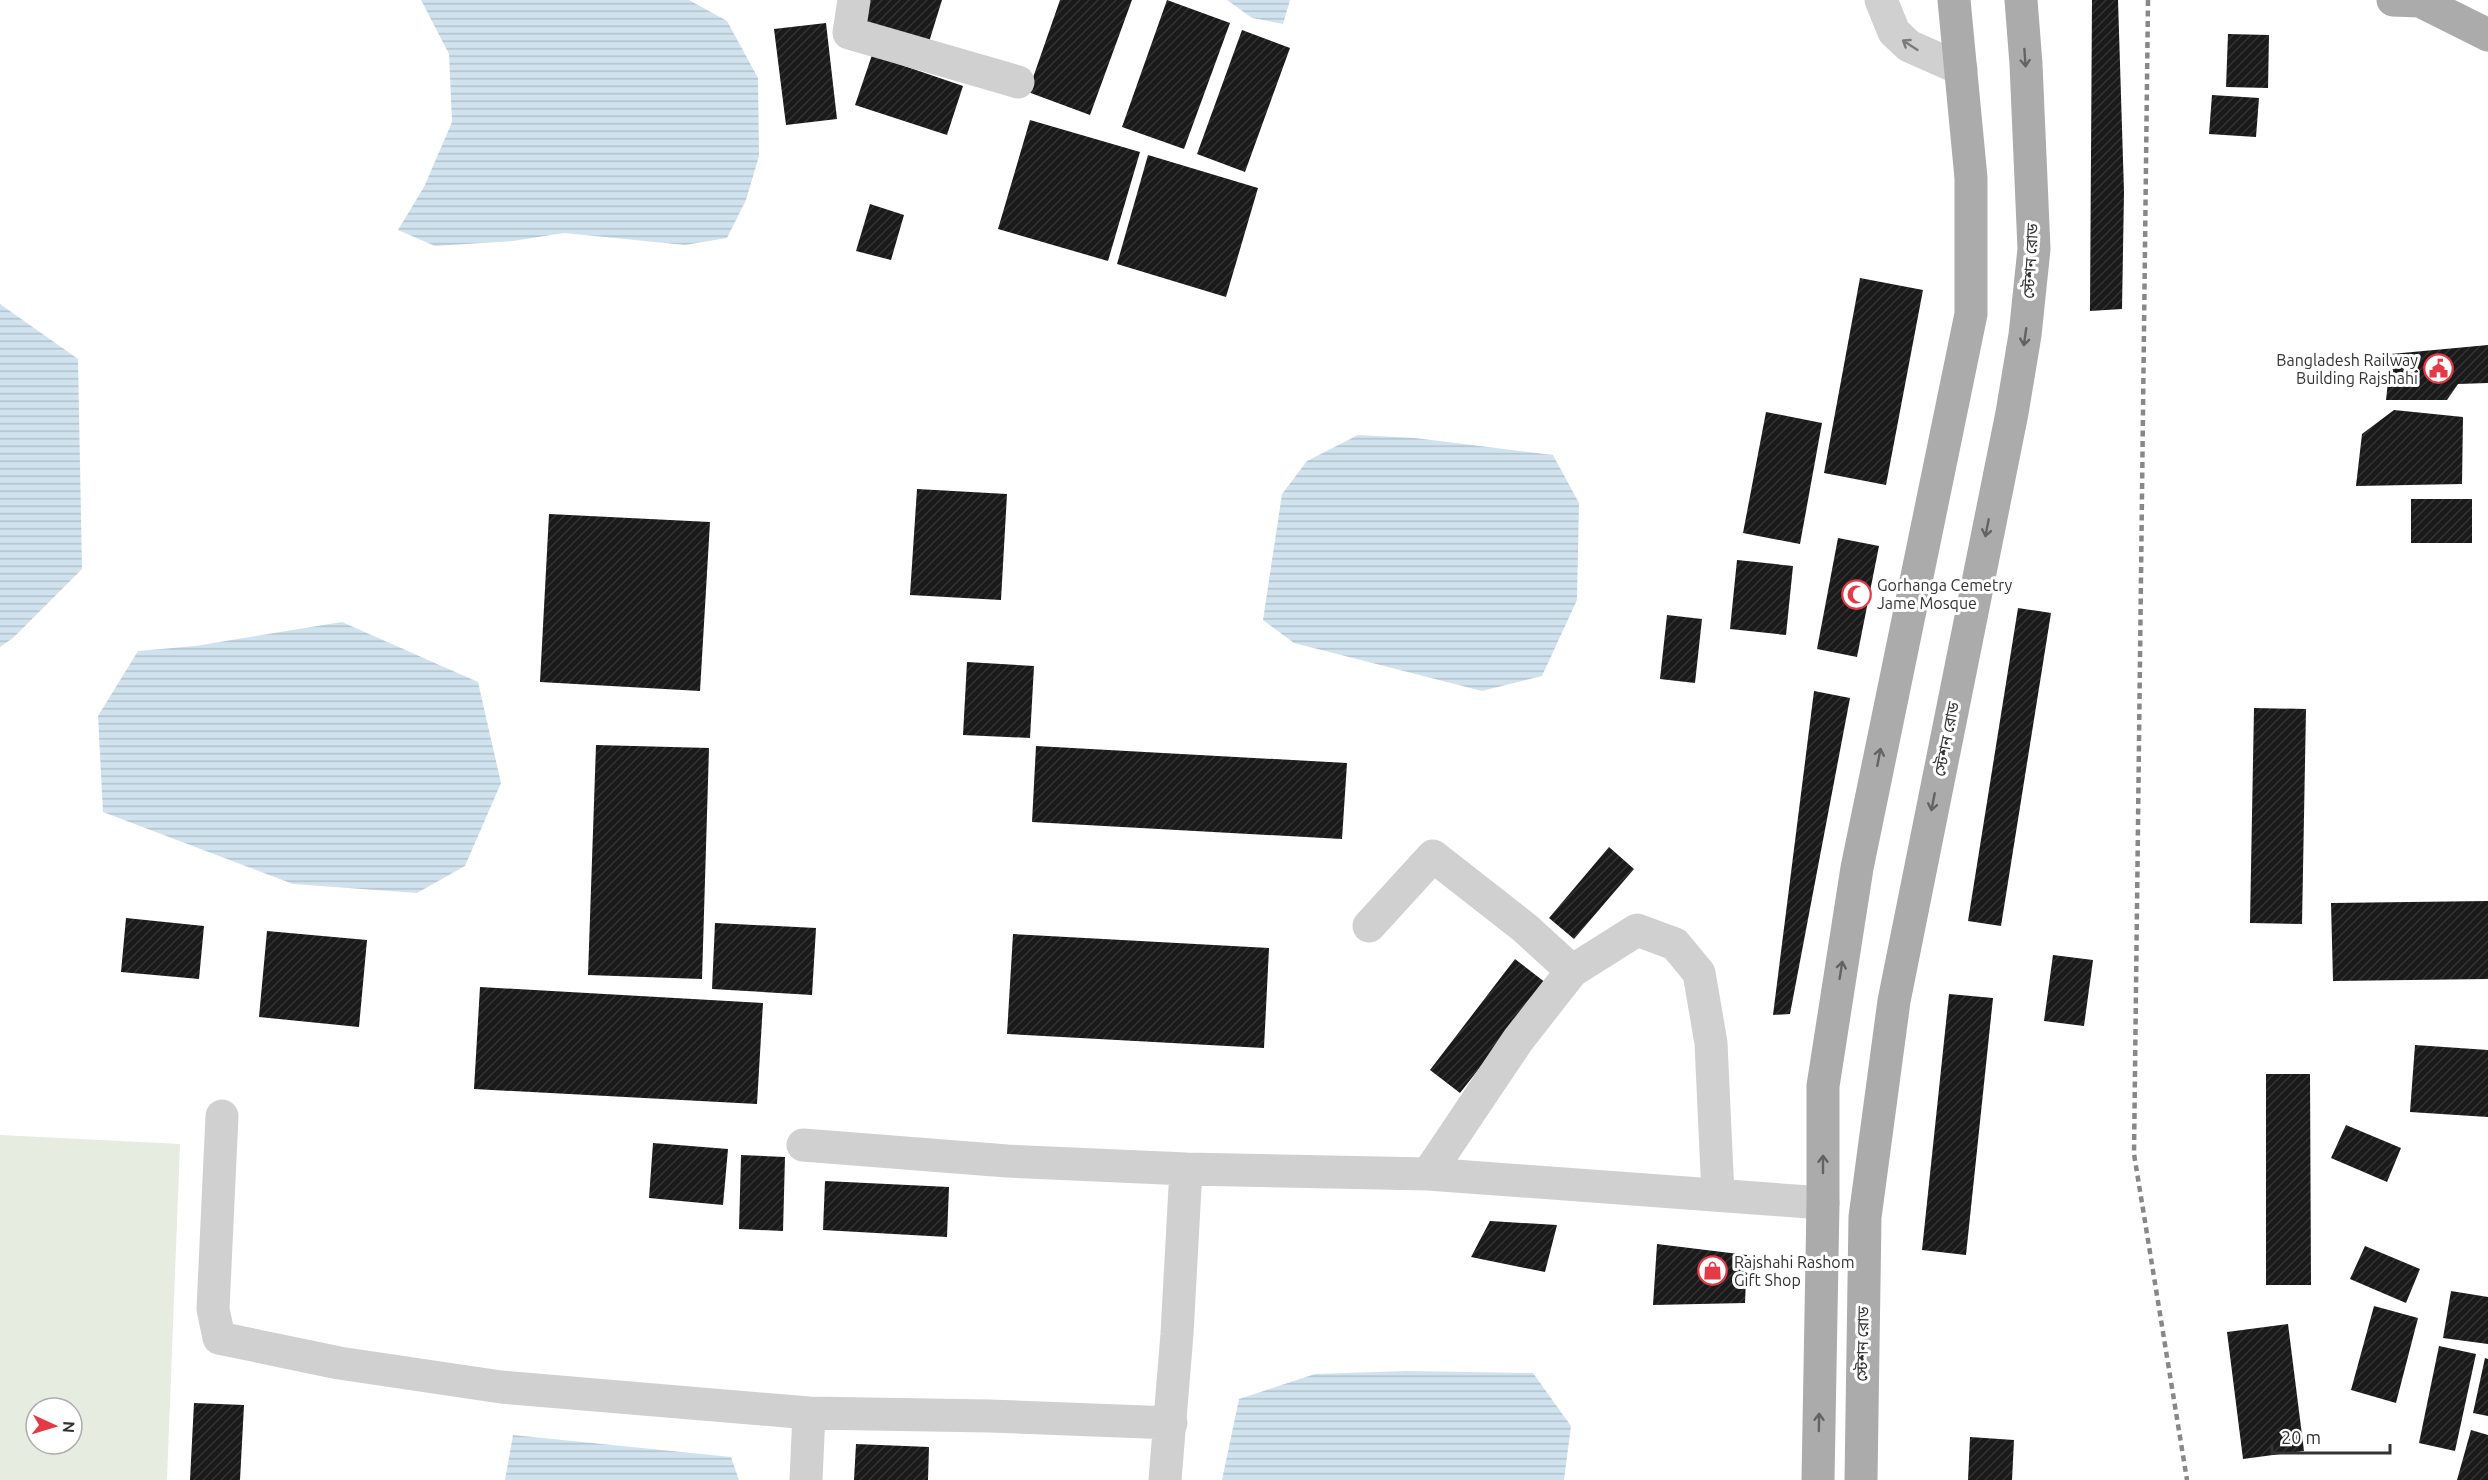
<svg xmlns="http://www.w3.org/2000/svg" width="2488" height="1480" font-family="Ubuntu,'Noto Sans Bengali',sans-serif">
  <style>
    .green { fill: #e6ecdf; fill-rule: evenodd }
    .water { fill: url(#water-rules) }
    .building { fill: url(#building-hatch) }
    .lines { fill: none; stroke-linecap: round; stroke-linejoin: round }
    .minor { stroke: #d0d0d0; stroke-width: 33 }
    .major { stroke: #ababab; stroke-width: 33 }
    .rail { stroke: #888; stroke-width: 4.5; stroke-dasharray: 6 4.5; stroke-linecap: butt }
    .oneway { stroke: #7a7a7a }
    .oneway2 { stroke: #636363 }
    .labels { text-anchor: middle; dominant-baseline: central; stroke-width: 6; stroke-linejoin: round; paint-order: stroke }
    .street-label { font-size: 16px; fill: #333; stroke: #fff }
    .poi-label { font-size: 16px; fill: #333; stroke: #fff; text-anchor: start }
  </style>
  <defs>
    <pattern id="water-rules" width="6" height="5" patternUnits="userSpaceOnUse" patternTransform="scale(1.5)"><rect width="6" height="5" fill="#cfe2ee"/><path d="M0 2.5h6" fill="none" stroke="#b2c2cd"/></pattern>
    <pattern id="building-hatch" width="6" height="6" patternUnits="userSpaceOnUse" patternTransform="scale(1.5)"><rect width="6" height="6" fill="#1a1a1a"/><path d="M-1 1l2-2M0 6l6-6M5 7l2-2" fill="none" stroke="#333"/></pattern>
  </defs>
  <rect width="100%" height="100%" fill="#fff"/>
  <!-- green -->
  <path class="green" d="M0,1135L180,1144L167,1480H0ZM36,1408H72V1444H36Z"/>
  <!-- water -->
  <path class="water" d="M421,0H689L727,21L758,78L759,156L746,200L727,238L685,245L564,233L513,241L435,246L398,230L424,187L452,122L449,54Z
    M1227,0H1290L1283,24L1252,18Z
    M0,304L78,359L82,569L13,638L0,647Z
    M1358,435L1415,438L1553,455L1579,503L1577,600L1542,676L1482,691L1294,643L1263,620L1282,494L1307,461Z
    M342,622L478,682L501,783L465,866L417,893L293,884L103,812L98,716L138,651L195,646Z
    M1407,1371L1533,1373L1571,1426L1564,1480H1222L1239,1399L1315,1374Z
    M513,1435L731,1457L739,1480H505Z"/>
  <!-- building -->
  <path class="building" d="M859,0H942L929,42L854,19Z
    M1060,0H1132L1090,115L1028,92Z
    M1167,0L1230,23L1184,149L1122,127Z
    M2092,0H2118L2124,192L2122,309L2090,311Z
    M826,23L837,119L786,125L774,29Z
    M1242,30L1290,48L1245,172L1197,154Z
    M2228,34L2269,35L2268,88L2226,87Z
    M872,55L963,86L947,135L855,105Z
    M2212,95L2259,98L2256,137L2209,134Z
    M1030,120L1140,152L1108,261L998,229Z
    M1148,155L1258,188L1226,297L1117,264Z
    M870,204L904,215L891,260L856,251Z
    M1860,278L1923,290L1886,485L1824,473Z
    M2488,345V383L2458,384L2447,400H2386L2391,354Z
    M2394,410L2463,417L2462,484L2356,486L2362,434Z
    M1766,412L1822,423L1800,544L1743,533Z
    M917,489L1007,494L1001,600L910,595Z
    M2411,499H2472V543H2411Z
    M549,514L710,522L700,691L540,682Z
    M1838,538L1879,546L1857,657L1817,649Z
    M1737,560L1793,566L1786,635L1730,629Z
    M2018,608L2051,613L2001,926L1968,921Z
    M1667,615L1702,619L1695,683L1660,679Z
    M967,662L1034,666L1030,738L963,735Z
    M1814,691L1850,698L1790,1014L1773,1015Z
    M2254,708L2306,709L2302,924L2250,923Z
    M596,745L709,748L702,979L588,975Z
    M1036,746L1347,763L1342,839L1032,822Z
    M1609,847L1634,869L1574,939L1549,918Z
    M2488,901V979L2333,981L2331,903Z
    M126,918L204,926L199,979L121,972Z
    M715,923L816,928L812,995L712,989Z
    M267,931L367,940L359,1027L259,1017Z
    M1013,934L1269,948L1264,1048L1007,1034Z
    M2053,955L2093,960L2084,1026L2044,1021Z
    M1515,959L1546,983L1460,1093L1430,1070Z
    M480,987L763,1003L757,1104L474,1089Z
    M1949,994L1993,998L1966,1255L1922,1250Z
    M2415,1045L2488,1050V1117L2410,1112Z
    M2266,1074H2310L2311,1285H2266Z
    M2346,1125L2401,1148L2387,1182L2331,1158Z
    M653,1143L728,1149L723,1205L649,1198Z
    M741,1155L785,1157L783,1231L739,1229Z
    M825,1181L949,1187L947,1237L823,1230Z
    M1490,1221L1557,1225L1545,1272L1471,1257Z
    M1657,1244L1747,1255L1745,1303L1653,1305Z
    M2365,1246L2420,1269L2406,1303L2350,1279Z
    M2451,1291L2488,1297V1344L2443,1338Z
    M2374,1306L2418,1318L2396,1403L2351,1390Z
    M2288,1324L2304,1451L2243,1459L2227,1332Z
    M2439,1346L2476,1354L2455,1451L2419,1443Z
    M2485,1358L2488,1359V1416L2473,1413Z
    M194,1403L244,1405L240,1480H190Z
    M2471,1430L2488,1435V1480H2457Z
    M1970,1437L2014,1440L2012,1480H1968Z
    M856,1444L929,1447L928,1480H854Z"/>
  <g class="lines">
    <!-- minor -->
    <path class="minor" d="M854,0L849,33L1018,82
      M1881,0L1894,32L1909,46L1961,69
      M1369,926L1433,856L1525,928L1572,971L1518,1040L1428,1174
      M1572,971L1637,930L1675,944L1699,973L1711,1043L1718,1195
      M222,1116L213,1309L219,1338L339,1363L501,1387L809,1413L990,1416L1171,1423
      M803,1145L1007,1161L1186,1169
      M806,1480L809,1413
      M1165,1480L1177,1334L1186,1169L1428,1174L1823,1203"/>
    <!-- major -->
    <path class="major" d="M2393,0L2420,1L2488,35
      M1818,1480L1823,1203V1086L1857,868L1971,314V178L1954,0
      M1861,1480L1865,1217L1894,1001L2012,413L2025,335L2034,249L2026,64L2021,0"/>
    <!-- rail -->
    <path class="rail" d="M2148,0L2134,1154L2187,1480"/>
  </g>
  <!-- one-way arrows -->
  <defs><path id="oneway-shaft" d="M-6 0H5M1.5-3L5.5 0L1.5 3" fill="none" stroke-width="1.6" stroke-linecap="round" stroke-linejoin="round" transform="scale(1.5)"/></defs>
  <use class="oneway" href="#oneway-shaft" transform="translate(1910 45) rotate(-147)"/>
  <g class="oneway2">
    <use href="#oneway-shaft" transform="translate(2025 58) rotate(86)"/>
    <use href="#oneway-shaft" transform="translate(2025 337) rotate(98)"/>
    <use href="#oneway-shaft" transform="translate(1987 528) rotate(101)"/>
    <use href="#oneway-shaft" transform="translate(1879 757) rotate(-79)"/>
    <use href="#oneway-shaft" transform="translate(1933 802) rotate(101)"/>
    <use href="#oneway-shaft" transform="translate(1841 970) rotate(-81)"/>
    <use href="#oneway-shaft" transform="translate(1823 1164) rotate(-90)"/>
    <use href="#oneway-shaft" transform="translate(1819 1422) rotate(-89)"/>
  </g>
  <!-- icons -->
  <defs>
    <symbol id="civic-ring" viewBox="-11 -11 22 22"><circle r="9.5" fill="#fff" stroke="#e63946" stroke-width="1.5"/><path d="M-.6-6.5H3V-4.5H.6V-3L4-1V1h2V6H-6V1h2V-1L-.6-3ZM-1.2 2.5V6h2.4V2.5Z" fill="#e63946"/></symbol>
    <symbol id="mosque-ring" viewBox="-11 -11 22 22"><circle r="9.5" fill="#fff" stroke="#e63946" stroke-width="1.5"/><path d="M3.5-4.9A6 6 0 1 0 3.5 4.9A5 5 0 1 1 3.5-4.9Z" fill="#e63946"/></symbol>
    <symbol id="shop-ring" viewBox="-11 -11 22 22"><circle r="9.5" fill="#fff" stroke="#e63946" stroke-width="1.5"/><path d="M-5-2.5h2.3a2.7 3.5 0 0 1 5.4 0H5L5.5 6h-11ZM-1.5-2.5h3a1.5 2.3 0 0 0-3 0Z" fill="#e63946"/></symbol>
  </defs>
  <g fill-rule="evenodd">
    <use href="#civic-ring" x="2422" y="352" width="33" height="33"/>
    <use href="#mosque-ring" x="1840" y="578" width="33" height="33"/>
    <use href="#shop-ring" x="1696" y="1254" width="33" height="33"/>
  </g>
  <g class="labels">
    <!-- street labels -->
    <g class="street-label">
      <text transform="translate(2030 261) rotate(-87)">স্টেশন রোড</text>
      <text transform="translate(1946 739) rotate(-79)">স্টেশন রোড</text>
      <text transform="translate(1862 1344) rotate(-89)">স্টেশন রোড</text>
    </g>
    <!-- poi labels -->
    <g class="poi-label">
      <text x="2418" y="360" text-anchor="end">Bangladesh Railway<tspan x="2418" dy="18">Building Rajshahi</tspan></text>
      <text x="1877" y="585">Gorhanga Cemetry<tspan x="1877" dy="18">Jame Mosque</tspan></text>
      <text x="1734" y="1262">Rajshahi Rashom<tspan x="1734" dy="18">Gift Shop</tspan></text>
    </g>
  </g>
  <!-- north arrow -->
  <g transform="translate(54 1426) rotate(94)"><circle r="28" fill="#ffffff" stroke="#adadad" stroke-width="1.5"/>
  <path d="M0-4.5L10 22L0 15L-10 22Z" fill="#e63946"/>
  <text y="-9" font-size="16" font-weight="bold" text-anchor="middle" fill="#333333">N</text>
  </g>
  <!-- scale -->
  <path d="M2272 1444v9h118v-9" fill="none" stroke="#333333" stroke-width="3"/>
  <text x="2281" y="1444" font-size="18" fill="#333333" stroke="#ffffff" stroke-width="4.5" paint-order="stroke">20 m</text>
</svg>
